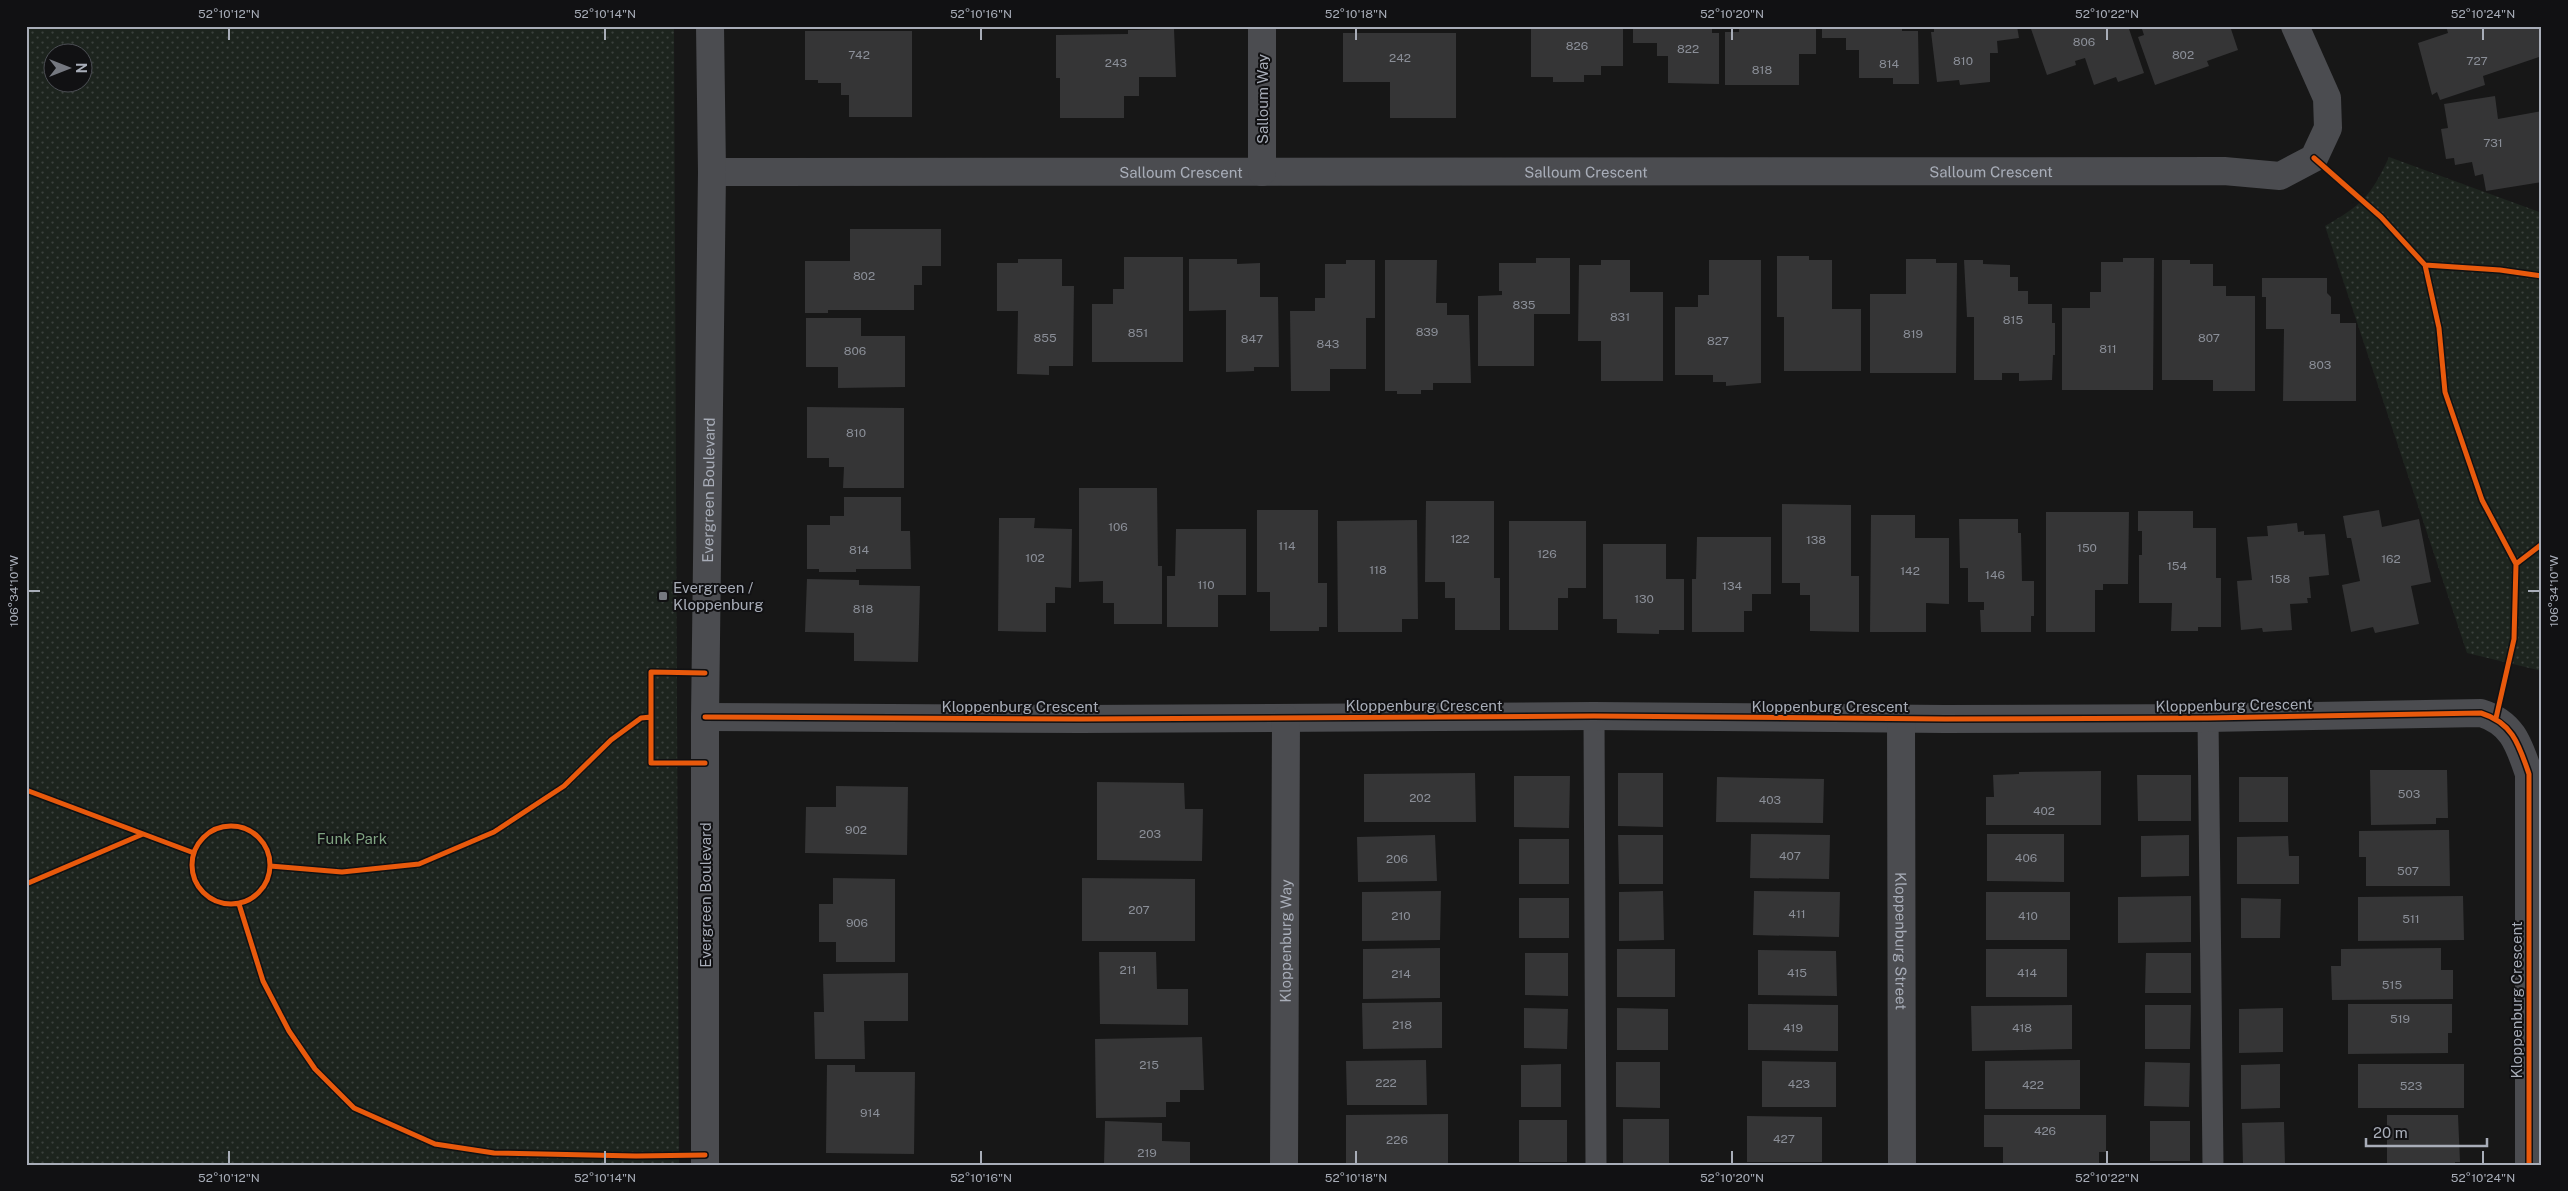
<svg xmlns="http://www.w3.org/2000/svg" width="2568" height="1191" font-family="'Public Sans',sans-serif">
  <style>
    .park { fill: url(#park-dots); fill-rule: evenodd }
    .building { fill: #353536 }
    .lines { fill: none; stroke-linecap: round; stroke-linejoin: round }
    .service { stroke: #4b4c50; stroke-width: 21 }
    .minor { stroke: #4b4c50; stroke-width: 28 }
    .tertiary { stroke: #4b4c50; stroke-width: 28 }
    .cycleway-casing { stroke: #111113; stroke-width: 8 }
    .cycleway { stroke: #e8590c; stroke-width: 5 }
    .ticks { fill: none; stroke: #a8adb8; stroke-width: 2 }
    .poi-dot { fill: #757880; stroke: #111113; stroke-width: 2 }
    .labels { text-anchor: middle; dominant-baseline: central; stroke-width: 4; stroke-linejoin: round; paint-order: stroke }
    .number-label { font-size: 12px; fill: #8b8f98 }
    .street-label { font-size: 15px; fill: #a8adb8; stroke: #111113 }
    .poi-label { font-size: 15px; fill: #a8adb8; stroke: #111113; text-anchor: start }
    .park-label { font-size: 15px; fill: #7fa381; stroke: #111113 }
    .neatline { fill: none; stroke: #a8adb8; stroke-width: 2 }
    .ticks-label { font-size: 12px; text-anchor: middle; fill: #a8adb8 }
  </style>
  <defs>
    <pattern id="park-dots" width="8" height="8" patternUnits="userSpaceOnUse" patternTransform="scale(1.25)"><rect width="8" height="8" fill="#1d241e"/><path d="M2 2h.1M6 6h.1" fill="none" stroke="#3b413d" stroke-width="1.8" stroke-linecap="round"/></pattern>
  </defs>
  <rect width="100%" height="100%" fill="#171717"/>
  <!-- park -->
  <path class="park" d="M26,26H674L679,1165H26ZM52,52H82V82H52Z
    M2389,157L2542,213V671L2467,653L2325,226C2362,205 2371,196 2389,157Z"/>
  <!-- building -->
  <path class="building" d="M1531,26H1623V66H1601V75H1584V82H1553V77H1531Z
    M1633,26H1712V33H1719V84L1668,83V56H1657V43H1633Z
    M1739,26H1816V54H1799V85H1725V32H1739Z
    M1822,26H1902V31H1918L1919,84H1893V78H1859V50H1846V38H1822Z
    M1934,26H2017L2019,38L1997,41L1998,53H1990V82L1960,85L1959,80L1937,82L1931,32H1934Z
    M2030,26H2128L2144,73L2118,82L2116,77L2094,85L2085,58L2075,61L2076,65L2047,75Z
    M2141,26H2230L2238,50L2207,61L2209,66L2155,85L2138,37L2144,35Z
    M2446,26H2542V56L2483,76L2485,85L2440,100L2437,92L2432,95L2418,43L2448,33Z
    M1174,29L1176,77H1139V96H1124V118H1060V78H1056V35L1128,34V30Z
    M805,31H912V117H849V95H841V83H818V80H805Z
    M1343,33H1456V118H1390V82H1343Z
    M2495,96L2498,119L2542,111V182L2486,191L2483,174L2475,176L2472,162L2455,165L2454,158L2446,159L2441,129L2448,128L2444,104Z
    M850,229H941V266H922V285H914V310H828V313H805V261H850Z
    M1777,256H1809V260H1832V309H1861V371H1784V317H1777Z
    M1124,257H1183V362H1092V304H1113V289H1124Z
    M1536,258H1570V314H1534V366H1478V296L1502,295V291H1499V263H1536Z
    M2123,258H2154L2153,390H2062V308H2090V292H2101V262H2123Z
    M1018,259H1062V286H1074L1073,366H1049V375L1017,374L1018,311H997V263H1018Z
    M1189,259H1237V264L1260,263V297H1278L1279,367H1254V371L1226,372V310L1189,311Z
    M1906,259H1936V263H1957L1956,373H1870V294H1906Z
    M1346,260H1375V318H1366V369H1330V391H1291L1290,311H1315V298H1325V264H1346Z
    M1385,260H1437L1436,303H1447V315H1469L1471,383H1433V390H1421V394H1397V391H1385Z
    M1601,260H1630V292H1663V381H1601V341H1578L1579,265H1601Z
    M1709,260H1761V383L1726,386V382H1713V375H1675V307H1698V295H1709Z
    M1964,260H1983V264L2010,265V277H2018V291H2028V304H2052V323H2055V355H2053L2052,380L2019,381V373H2002V380H1974V317H1967Z
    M2162,260H2190V264H2213V286H2226V296H2255V391H2213V380H2162Z
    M2262,278H2327V293L2331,297V314H2340V323H2356V401H2283L2284,329H2266V297H2262Z
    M806,318H861V336H905V387L838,388V367H806Z
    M807,407L904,408V488H843L844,467H829V458H807Z
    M1079,488H1157L1158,566H1162V624H1114V603H1103V581L1079,582Z
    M844,497H901V531H910L911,569H856V572H819V569H807V525H830V516H844Z
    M1426,501H1494V578H1500V630H1455V598H1445V582H1425Z
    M1782,504L1851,505V576H1859V632L1810,631V595H1800V583H1782Z
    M1257,510H1318V583H1327V627H1319V631H1270V592H1257Z
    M2379,510L2382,527L2419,519L2431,582L2411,586L2419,624L2375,633L2373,627L2351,632L2342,585L2360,581L2351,538H2347L2343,516Z
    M2138,511H2193V528H2216V578H2221V627H2198V631H2171L2172,603H2139V555H2142V531H2138Z
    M2046,512H2129L2128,584H2103V590H2095V632H2046Z
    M1871,515H1915V538H1949V604L1926,603V632H1870Z
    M999,518H1035L1034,528L1072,529L1071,588L1055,587V603H1046V632L998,631Z
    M1959,519H2018V533H2021L2022,581H2034V616H2031V632H1981L1980,610H1984V602H1968V568H1960Z
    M1417,520L1418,619H1402V632H1338L1337,521Z
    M1509,521H1586V588H1568V598H1558V630H1509Z
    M2297,523L2298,532L2304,531V535L2325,534L2329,575L2309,577L2311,598H2307L2308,603L2290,604L2292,630L2263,632L2262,628L2241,630L2237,581L2252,580L2247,537L2268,536L2267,526Z
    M1176,529H1246V595H1218V627H1167V576H1175Z
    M1697,537H1771V594H1752V611H1744V632H1692V579H1696Z
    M1603,544H1666V579H1684V630H1659V634L1617,633V619H1603Z
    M807,579L859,580V585L920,586L918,662L854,661V633L805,632Z
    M2370,770H2447L2448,818H2436V824L2371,825Z
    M2101,771V825H1986V797H1994L1993,775L2019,774V772Z
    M1475,773L1476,822H1364V774Z
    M1618,773H1663V827L1618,826Z
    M2137,775H2191V821H2138Z
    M1514,776H1570L1569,828L1514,827Z
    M1717,777L1824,779L1823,823L1716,822Z
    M2239,777H2288V822H2239Z
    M1097,782L1184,783L1185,809H1203L1202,861L1097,860Z
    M836,786L908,787L907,855L805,853L806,807H836Z
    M2442,830H2449L2450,886H2366V857H2359V831Z
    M1751,834L1830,835L1829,879L1750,878Z
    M1987,834H2064V882L1987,881Z
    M1435,835L1437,881L1358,882L1357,837Z
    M1618,835H1663V884H1619Z
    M2189,835V876L2141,877V836Z
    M2288,836L2289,856H2299V884H2237V837Z
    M1519,839H1569V884H1519Z
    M833,878L895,879V962H836V942H819V904H833Z
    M1082,878L1195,879V941H1082Z
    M1441,891L1440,940L1362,941V892Z
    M1663,891L1664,940L1619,941V892Z
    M1754,891L1840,892L1839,937L1753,935Z
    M1986,892H2070V940H1986Z
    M2191,896V942L2118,943V897Z
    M2463,896L2464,940L2358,941V897Z
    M1519,898H1569V938H1519Z
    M2241,898L2281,899L2280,938H2241Z
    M1440,948V998L1363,999V949Z
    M2441,948V970H2453V999L2332,1000L2331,966H2341V949Z
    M1617,949H1675V997H1617Z
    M1986,949H2067V997H1986Z
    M1758,950L1836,951L1837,996L1758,995Z
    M1099,952H1156L1157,989H1188V1025L1100,1024Z
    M1525,953H1568V996L1525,995Z
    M2146,953H2191V993H2145Z
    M908,973V1021H864L865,1059H815L814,1012H824L823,974Z
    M1442,1002V1048L1363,1049L1362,1003Z
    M1748,1004L1838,1005V1051L1748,1050Z
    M2348,1004H2452V1033H2448V1053L2348,1054Z
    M2072,1005V1049L1972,1051L1971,1006Z
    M2145,1005H2191L2190,1049H2145Z
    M1524,1008L1568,1009L1567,1049L1524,1048Z
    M1617,1008L1668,1009V1050H1617Z
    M2283,1008V1052L2239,1053V1009Z
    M1202,1037L1204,1090H1180V1102H1166V1117L1096,1118L1095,1039Z
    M1426,1060L1427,1105H1347L1346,1061Z
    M2080,1060V1109H1985V1061Z
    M1762,1061L1836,1062V1107H1762Z
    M1616,1062H1660V1108L1616,1107Z
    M2145,1062L2190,1063L2189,1107L2144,1106Z
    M1561,1064V1107H1521V1065Z
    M2280,1064V1108L2241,1109V1065Z
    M2358,1064H2464V1108H2358Z
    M827,1065H855V1072H915L914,1154L826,1153Z
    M1448,1114V1165H1346V1115Z
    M1984,1115H2106V1152H2099V1165H2003V1147H1984Z
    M2387,1115H2458L2460,1162H2455V1165H2387Z
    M1747,1116L1822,1117V1162H1747Z
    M1623,1119H1669V1164H1623Z
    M1519,1120H1567V1162H1519Z
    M1105,1121L1162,1123V1141L1190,1142V1165H1104Z
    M2150,1121H2190V1161H2150Z
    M2284,1122L2285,1165H2243L2242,1123Z"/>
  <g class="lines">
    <!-- service -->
    <path class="service" d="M1594,716L1596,1165
      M2208,718L2213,1165"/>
    <!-- minor -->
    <g class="minor">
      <path id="s1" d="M712,172L2224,171L2280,176L2314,158L2328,128L2327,98L2295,26"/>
      <path d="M1262,172V26"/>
      <path d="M705,717L1081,719L1594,716L1945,719L2208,718L2481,713C2513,723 2519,745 2529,774V1165"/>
      <path id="s2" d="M1901,719L1902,1165"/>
      <path id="s3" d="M1284,1165L1286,719"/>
    </g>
    <!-- tertiary -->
    <path class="tertiary" id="s4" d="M705,1165V717L712,172L710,26"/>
    <defs>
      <path id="cycleway" d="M2314,158L2381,217L2425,265
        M2542,276L2500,270L2425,265L2439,328L2445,392L2482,500L2516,564L2542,544
        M651,717V672L705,673
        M705,717L1081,719L1594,716L1945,719L2208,718L2481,713C2513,723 2519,745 2529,774V1165
        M2496,718L2514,639L2516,564
        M26,790L194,853
        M192 865a39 39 0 1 1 78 0a39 39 0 1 1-78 0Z
        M270,866L342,872L419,864L494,832L564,786L611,740L641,718L651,717V763H705
        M26,884L143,834
        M239,904L263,981L289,1031L315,1069L354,1108L435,1144L494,1153L636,1156L705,1155"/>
    </defs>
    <!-- cycleway casing -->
    <use href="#cycleway" class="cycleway-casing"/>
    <!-- cycleway -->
    <use href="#cycleway" class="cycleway"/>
  </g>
  <!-- ticks -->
  <path class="ticks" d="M229,28V40M605,28V40M981,28V40M1356,28V40M1732,28V40M2107,28V40M2483,28V40M28,591H40M2528,591H2540M229,1151V1164M605,1151V1164M981,1151V1164M1356,1151V1164M1732,1151V1164M2107,1151V1164M2483,1151V1164"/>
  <!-- markers -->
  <rect class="poi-dot" x="658" y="591" width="10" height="10" rx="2.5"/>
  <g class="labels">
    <!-- number labels -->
    <g class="number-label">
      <text x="2084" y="42">806</text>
      <text x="1577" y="46">826</text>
      <text x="1688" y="49">822</text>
      <text x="859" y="55">742</text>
      <text x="2183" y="55">802</text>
      <text x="1400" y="58">242</text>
      <text x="1963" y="61">810</text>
      <text x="2477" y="61">727</text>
      <text x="1116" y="63">243</text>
      <text x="1889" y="64">814</text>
      <text x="1762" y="70">818</text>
      <text x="2493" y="143">731</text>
      <text x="864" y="276">802</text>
      <text x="1524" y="305">835</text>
      <text x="1620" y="317">831</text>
      <text x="2013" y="320">815</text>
      <text x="1427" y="332">839</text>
      <text x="1138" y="333">851</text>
      <text x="1913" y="334">819</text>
      <text x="1045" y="338">855</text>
      <text x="2209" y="338">807</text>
      <text x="1252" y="339">847</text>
      <text x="1718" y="341">827</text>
      <text x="1328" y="344">843</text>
      <text x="2108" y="349">811</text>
      <text x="855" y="351">806</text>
      <text x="2320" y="365">803</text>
      <text x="856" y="433">810</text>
      <text x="1118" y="527">106</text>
      <text x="1460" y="539">122</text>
      <text x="1816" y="540">138</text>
      <text x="1287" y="546">114</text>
      <text x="2087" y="548">150</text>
      <text x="859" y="550">814</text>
      <text x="1547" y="554">126</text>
      <text x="1035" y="558">102</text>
      <text x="2391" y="559">162</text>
      <text x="2177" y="566">154</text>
      <text x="1378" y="570">118</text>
      <text x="1910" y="571">142</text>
      <text x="1995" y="575">146</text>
      <text x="2280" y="579">158</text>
      <text x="1206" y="585">110</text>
      <text x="1732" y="586">134</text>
      <text x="1644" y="599">130</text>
      <text x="863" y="609">818</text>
      <text x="2409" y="794">503</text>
      <text x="1420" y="798">202</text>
      <text x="1770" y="800">403</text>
      <text x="2044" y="811">402</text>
      <text x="856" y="830">902</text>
      <text x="1150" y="834">203</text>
      <text x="1790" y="856">407</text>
      <text x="2026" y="858">406</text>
      <text x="1397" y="859">206</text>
      <text x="2408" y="871">507</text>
      <text x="1139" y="910">207</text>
      <text x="1797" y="914">411</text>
      <text x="1401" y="916">210</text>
      <text x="2028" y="916">410</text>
      <text x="2411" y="919">511</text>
      <text x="857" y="923">906</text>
      <text x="1128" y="970">211</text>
      <text x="1797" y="973">415</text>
      <text x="2027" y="973">414</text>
      <text x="1401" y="974">214</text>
      <text x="2392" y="985">515</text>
      <text x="2400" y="1019">519</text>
      <text x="1402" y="1025">218</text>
      <text x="1793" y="1028">419</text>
      <text x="2022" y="1028">418</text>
      <text x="1149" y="1065">215</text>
      <text x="1386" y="1083">222</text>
      <text x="1799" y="1084">423</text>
      <text x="2033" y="1085">422</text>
      <text x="2411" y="1086">523</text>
      <text x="870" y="1113">914</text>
      <text x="2045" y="1131">426</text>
      <text x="1784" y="1139">427</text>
      <text x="1397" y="1140">226</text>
      <text x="1147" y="1153">219</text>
    </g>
    <!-- street labels -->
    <g class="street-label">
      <text transform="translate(1262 99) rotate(-90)">Salloum Way</text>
      <text stroke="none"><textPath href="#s1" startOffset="469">Salloum Crescent</textPath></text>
      <text stroke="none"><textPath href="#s1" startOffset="874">Salloum Crescent</textPath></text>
      <text stroke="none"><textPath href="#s1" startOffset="1279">Salloum Crescent</textPath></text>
      <text stroke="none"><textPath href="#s4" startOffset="675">Evergreen Boulevard</textPath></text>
      <text x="1424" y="705">Kloppenburg Crescent</text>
      <text transform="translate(2234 705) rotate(-1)">Kloppenburg Crescent</text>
      <text x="1020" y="706">Kloppenburg Crescent</text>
      <text x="1830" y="706">Kloppenburg Crescent</text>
      <text transform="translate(705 895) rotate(-90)">Evergreen Boulevard</text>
      <text stroke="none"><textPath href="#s3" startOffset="224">Kloppenburg Way</textPath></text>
      <text stroke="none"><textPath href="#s2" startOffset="222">Kloppenburg Street</textPath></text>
      <text transform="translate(2516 1000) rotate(-90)">Kloppenburg Crescent</text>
    </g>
    <!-- poi labels -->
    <g class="poi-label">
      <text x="673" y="587">Evergreen /<tspan x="673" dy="17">Kloppenburg</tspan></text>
    </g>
    <!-- park labels -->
    <g class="park-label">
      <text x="352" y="838">Funk Park</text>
    </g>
  </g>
  <!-- border -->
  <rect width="2568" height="1191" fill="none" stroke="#111113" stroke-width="55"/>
  <!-- north arrow -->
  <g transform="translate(68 68) rotate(90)"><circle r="24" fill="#111113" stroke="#4d4f55"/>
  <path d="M0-4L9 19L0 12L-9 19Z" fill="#757880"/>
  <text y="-8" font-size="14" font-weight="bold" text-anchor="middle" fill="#a8adb8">N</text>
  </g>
  <!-- scale -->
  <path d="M2366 1138v8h121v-8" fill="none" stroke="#a8adb8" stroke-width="2.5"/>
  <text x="2373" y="1138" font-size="15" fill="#a8adb8" stroke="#111113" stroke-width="4" paint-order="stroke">20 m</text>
  <rect x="28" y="28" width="2512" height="1136" class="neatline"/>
  <g class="ticks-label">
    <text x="229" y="18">52°10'12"N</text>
    <text x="605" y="18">52°10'14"N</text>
    <text x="981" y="18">52°10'16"N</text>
    <text x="1356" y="18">52°10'18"N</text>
    <text x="1732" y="18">52°10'20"N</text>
    <text x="2107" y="18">52°10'22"N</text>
    <text x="2483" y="18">52°10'24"N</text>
    <text transform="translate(2554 591) rotate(-90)" y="4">106°34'10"W</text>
    <text transform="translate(14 591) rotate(-90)" y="4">106°34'10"W</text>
    <text x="229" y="1182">52°10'12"N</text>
    <text x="605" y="1182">52°10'14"N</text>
    <text x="981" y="1182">52°10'16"N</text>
    <text x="1356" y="1182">52°10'18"N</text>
    <text x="1732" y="1182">52°10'20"N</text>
    <text x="2107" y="1182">52°10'22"N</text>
    <text x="2483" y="1182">52°10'24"N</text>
  </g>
</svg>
